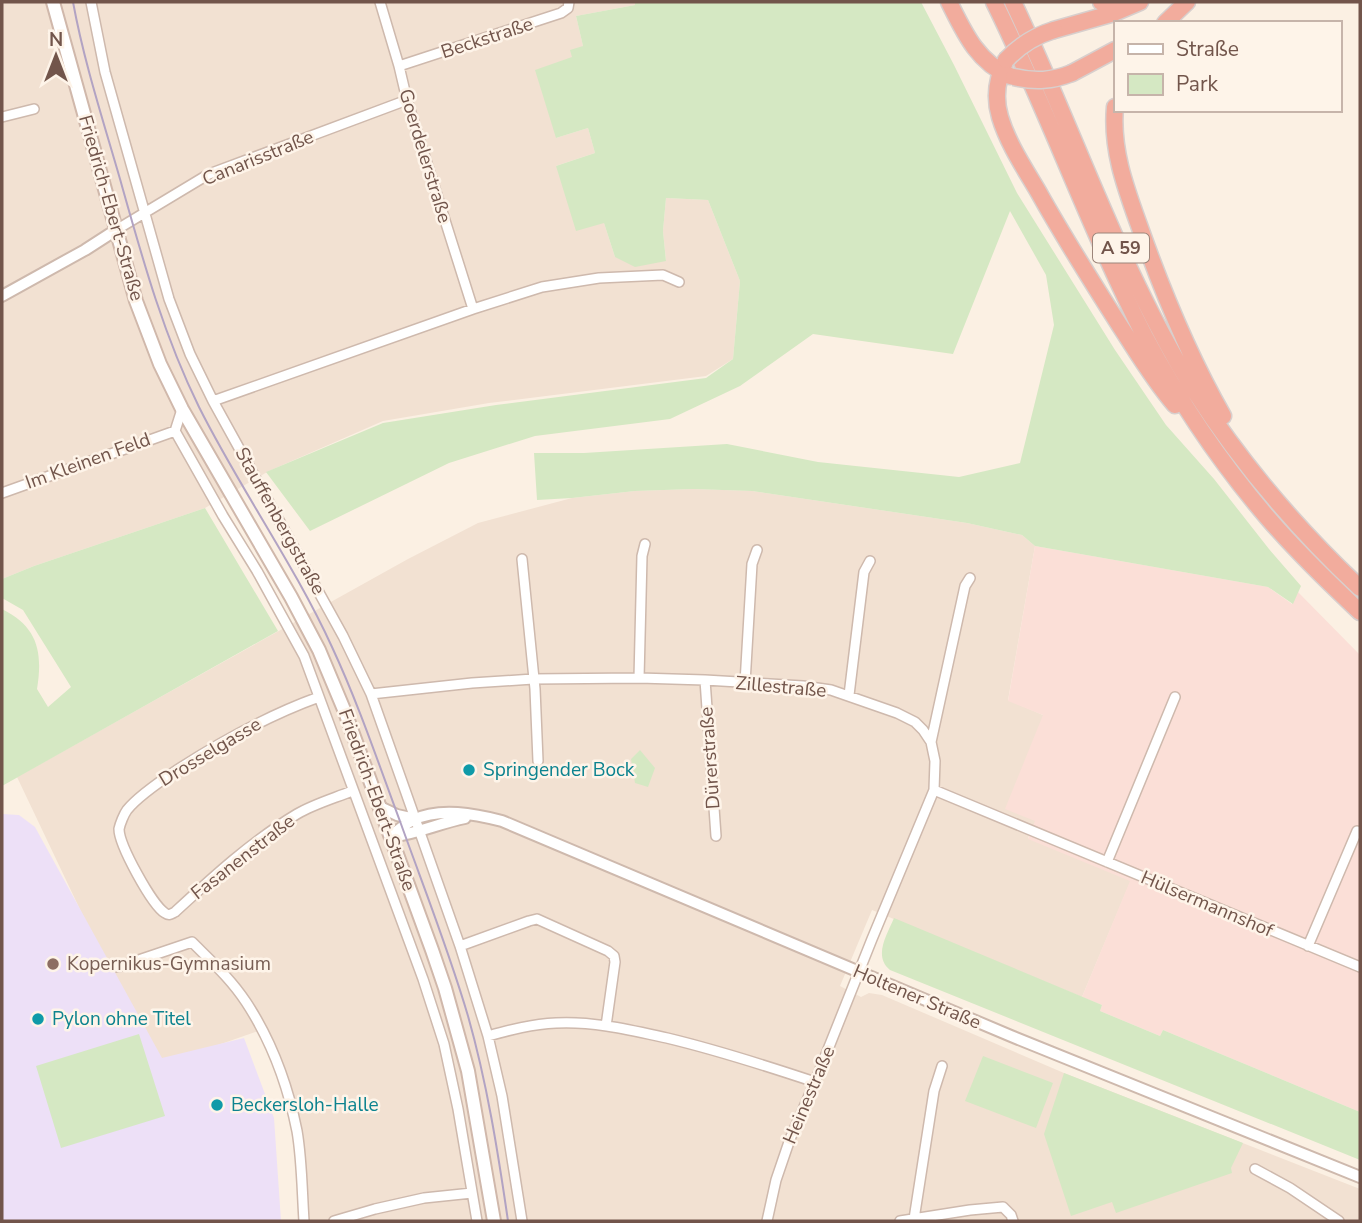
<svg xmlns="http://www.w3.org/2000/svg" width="1362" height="1223" font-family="'Nunito Sans',sans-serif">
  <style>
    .residential { fill: #f2e1d2 }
    .commercial { fill: #fbdfd7 }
    .education { fill: #ede0f7 }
    .green { fill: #d5e8c3 }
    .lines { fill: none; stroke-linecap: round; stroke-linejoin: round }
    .minor-casing { stroke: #ceb9ad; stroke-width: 12 }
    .tertiary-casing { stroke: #ceb9ad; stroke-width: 14 }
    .secondary-casing { stroke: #d0b8ab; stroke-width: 16 }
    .motorway-casing { stroke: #d8cfcd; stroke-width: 19 }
    .minor { stroke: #fff; stroke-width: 9 }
    .tertiary { stroke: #fff; stroke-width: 10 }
    .secondary { stroke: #fff; stroke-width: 12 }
    .motorway { stroke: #f2ac9d; stroke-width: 16 }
    .tram { stroke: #b2a3c3; stroke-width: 2 }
    .motorway-bridge-casing { stroke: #d8cfcd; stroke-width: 19; stroke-linecap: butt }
    .motorway-bridge { stroke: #f2ac9d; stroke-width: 16 }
    .culture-dot { fill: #0f9aa8; stroke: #fef4e9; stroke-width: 2.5 }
    .education-dot { fill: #8d6e63; stroke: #fef4e9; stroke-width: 2.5 }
    .labels { text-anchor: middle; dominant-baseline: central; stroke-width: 5; stroke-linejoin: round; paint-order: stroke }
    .shield { fill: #fef4e9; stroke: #9c857a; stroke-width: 2 }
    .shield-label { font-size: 18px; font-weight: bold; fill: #72554b }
    .street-label { font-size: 19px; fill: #72554b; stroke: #fef4e9 }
    .culture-label { font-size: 19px; fill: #0d838f; stroke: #fef4e9; text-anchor: start }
    .education-label { font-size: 19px; fill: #785e54; stroke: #fef4e9; text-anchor: start }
  </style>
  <rect width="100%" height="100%" fill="#fbf0e3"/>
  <!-- residential -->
  <path class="residential" d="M2,2H635V5L576,16L583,46L572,57L556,138L588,128L595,153L556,166L604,223L615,257L666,260L663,231L666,198L708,200L740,281L733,359L706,376L489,403L383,421L269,471L205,508L34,566L2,579Z
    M693,489L752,491L967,523L1022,535L1035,546L1008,700L1043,715L1036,821L1028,838L1131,880L1082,997L872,910L840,986L861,997L869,993L882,995L1064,1073L1360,1189V1221H304L297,1131L261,1030L155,1067L17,777L408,559L478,523L572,498L635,491Z"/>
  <!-- commercial -->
  <path class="commercial" d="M1035,546L1268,587L1292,604L1298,592L1360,655V1112L1163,1030L1160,1036L1100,1011L1102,1005L1082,997L1130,881L1028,839L1035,821L1005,809L1043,715L1008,701Z"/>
  <!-- education -->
  <path class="education" d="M2,814L19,815L35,827L162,1058L244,1038L274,1118L281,1221H2Z"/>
  <!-- green -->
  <path class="green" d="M635,2H921L954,65L1017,193L1115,350L1166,425L1214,479L1269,549L1301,586L1293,604L1268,587L1035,546L1022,535L967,523L752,491L693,489L635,491L572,498L537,500L534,453H584L727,444L818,462L959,477L1020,463L1054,325L1046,275L1010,211L953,354L813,334L740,386L670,419L535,436L449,463L310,531L266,472L383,423L496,405L706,378L733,359L740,281L708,200L666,198L663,231L666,261L635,267L615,257L604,223L576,231L556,166L595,153L588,128L556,138L535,70L572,57L570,50L583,46L576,16L635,5Z
    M205,508L278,631L2,786V609C38,627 43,652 37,689L48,707L71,687L23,610L2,598V579L34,566Z
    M640,750L655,768L648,787L635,783L631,759Z
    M894,918L1102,1005L1100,1011L1160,1036L1163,1030L1360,1112V1160L890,970C873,956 887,935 894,918Z
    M139,1034L165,1116L61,1148L36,1066Z
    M983,1056L1053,1083L1036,1128L965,1101Z
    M1064,1073L1243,1143L1231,1168L1232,1173L1116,1213L1112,1202L1071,1216L1044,1134Z"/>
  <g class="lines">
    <defs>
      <path id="minor" d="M91,2L105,72L169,299L190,354L213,401L343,636L371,694L405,790L460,946L488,1036L502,1096L522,1221
        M399,66L561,13L568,8L569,2
        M2,117L34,109
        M116,230L209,174L407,100
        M473,309L542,287L599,278L663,275L679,282
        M213,401L473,309L407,100L399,66L380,2
        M182,409L175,431L223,516L257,571L304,656L423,979L444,1044L458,1109L477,1221
        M2,493L175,431
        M522,559L535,689L538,761
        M639,678L642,556L645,544
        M705,680L716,836
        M745,683L752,564L757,550
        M371,694L472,683L533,679L639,678L705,680L803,686L831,690L897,713L915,722L923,730L931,742L935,761L934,790L872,939L815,1082L790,1139L776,1180L767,1221
        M849,695L864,572L870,561
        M319,697C269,715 222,741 177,770C162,780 138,796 127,810C124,814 120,824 119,829C119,845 152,905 165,913C169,916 171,914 175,912C213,877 252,841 297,814C314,804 335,798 352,791
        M931,742L965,586L970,578
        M934,790L1360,967
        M1107,862L1175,697
        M460,946L529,921L537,919L608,951L614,956L615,962L606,1026
        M1308,946L1357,831
        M118,967L192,942C211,961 231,979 246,1002C271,1040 288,1086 297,1131C302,1160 302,1191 304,1221
        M488,1036C510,1030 532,1024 556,1023C593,1021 630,1030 667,1038C717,1050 767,1066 815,1082
        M1255,1169L1290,1188L1339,1221
        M914,1219L934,1091L942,1066
        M334,1221L375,1209L424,1198L472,1193
        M900,1221L970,1210L1003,1207L1011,1215L1013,1221"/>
      <path id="tertiary" d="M2,296L85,250L116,230
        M378,806L397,815L415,819
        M390,837C397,831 405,824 413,820C440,807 475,814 502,821L1011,1036L1360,1177
        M390,837C418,834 439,823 465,818"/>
      <path id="secondary" d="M53,2L136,301L160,364L182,409L291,597L319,650L345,712L432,950L445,988L468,1071L494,1221"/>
      <path id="motorway" d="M949,2C964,32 977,62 1010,76
        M994,2C1048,111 1089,228 1145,337C1179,401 1220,462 1267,517C1296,551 1328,582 1360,612
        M1013,2C1074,130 1119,269 1194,390C1241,463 1297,529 1360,588
        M1101,2H1123
        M1165,23L1187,2
        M1054,30L1114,13L1140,2
        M1006,60C997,78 994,97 1000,117C1008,144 1025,169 1039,193C1064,238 1092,282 1120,326C1137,352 1154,381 1175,405
        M1072,73L1115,50
        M1115,107C1111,150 1126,189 1140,228C1163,293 1189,356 1223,416"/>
    </defs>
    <!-- minor casing -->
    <use href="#minor" class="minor-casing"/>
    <!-- tertiary casing -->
    <use href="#tertiary" class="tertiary-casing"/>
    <!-- secondary casing -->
    <use href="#secondary" class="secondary-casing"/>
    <!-- motorway casing -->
    <use href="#motorway" class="motorway-casing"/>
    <!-- minor -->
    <use href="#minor" class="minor"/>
    <!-- tertiary -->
    <use href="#tertiary" class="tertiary"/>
    <!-- secondary -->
    <use href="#secondary" class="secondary"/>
    <!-- motorway -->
    <use href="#motorway" class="motorway"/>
    <!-- tram -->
    <path class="tram" d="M73,2C84,62 103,120 120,179C142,257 163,334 199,407C240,489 294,564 332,647C359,705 379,765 401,824C424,888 449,951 468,1016C487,1083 498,1152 508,1221"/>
    <defs>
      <path id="motorway-bridge" d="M1006,60C1020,45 1034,36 1054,30
        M1014,77C1035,82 1052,81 1072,73"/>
    </defs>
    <!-- motorway-bridge casing -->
    <use href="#motorway-bridge" class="motorway-bridge-casing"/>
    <!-- motorway-bridge -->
    <use href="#motorway-bridge" class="motorway-bridge"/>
  </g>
  <!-- markers -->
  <g class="culture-dot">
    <circle cx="469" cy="770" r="7"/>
    <circle cx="38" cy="1019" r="7"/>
    <circle cx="217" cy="1105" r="7"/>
  </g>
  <circle class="education-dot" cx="53" cy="964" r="7"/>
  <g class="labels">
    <!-- shield labels -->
    <rect class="shield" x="1093" y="233.5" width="56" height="29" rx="5"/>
    <g class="shield-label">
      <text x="1121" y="248">A 59</text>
    </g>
    <!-- street labels -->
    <g class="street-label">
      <text transform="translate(487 38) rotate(-18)">Beckstraße</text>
      <text transform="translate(425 156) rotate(73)">Goerdelerstraße</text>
      <text transform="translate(258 158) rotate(-22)">Canarisstraße</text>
      <text transform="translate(111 208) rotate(74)">Friedrich-Ebert-Straße</text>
      <text transform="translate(88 461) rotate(-20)">Im Kleinen Feld</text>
      <text transform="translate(280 521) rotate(61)">Stauffenbergstraße</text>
      <text transform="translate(781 687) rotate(5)">Zillestraße</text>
      <text transform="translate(210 752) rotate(-31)">Drosselgasse</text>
      <text transform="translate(710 758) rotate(-94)">Dürerstraße</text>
      <text transform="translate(377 800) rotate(70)">Friedrich-Ebert-Straße</text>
      <text transform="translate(243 857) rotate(-38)">Fasanenstraße</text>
      <text transform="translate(1207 904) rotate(23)">Hülsermannshof</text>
      <text transform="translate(917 997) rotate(23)">Holtener Straße</text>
      <text transform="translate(809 1095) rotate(-67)">Heinestraße</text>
    </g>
    <!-- culture labels -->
    <g class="culture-label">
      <text x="483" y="770">Springender Bock</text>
      <text x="52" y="1019">Pylon ohne Titel</text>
      <text x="231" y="1105">Beckersloh-Halle</text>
    </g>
    <!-- education labels -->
    <g class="education-label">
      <text x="67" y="964">Kopernikus-Gymnasium</text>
    </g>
  </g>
  <!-- border -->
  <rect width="1362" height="1223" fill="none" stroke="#72554b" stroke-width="7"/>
  <!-- legend -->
  <rect x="1114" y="21" width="228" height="91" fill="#fef4e9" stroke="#c6b4aa" stroke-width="2"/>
  <rect x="1128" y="44" width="35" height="10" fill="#ffffff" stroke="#c6b4aa" stroke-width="2"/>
  <text x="1176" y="56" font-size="21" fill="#72554b">Straße</text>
  <rect x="1128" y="74" width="35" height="21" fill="#d5e8c3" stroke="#c6b4aa" stroke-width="2"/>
  <text x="1176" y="91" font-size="21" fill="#72554b">Park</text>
  <!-- north arrow -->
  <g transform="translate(56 56)" stroke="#fef4e9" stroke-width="5" paint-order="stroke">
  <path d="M0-5L12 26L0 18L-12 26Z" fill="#72554b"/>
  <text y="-10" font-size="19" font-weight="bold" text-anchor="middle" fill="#72554b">N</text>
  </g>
</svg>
